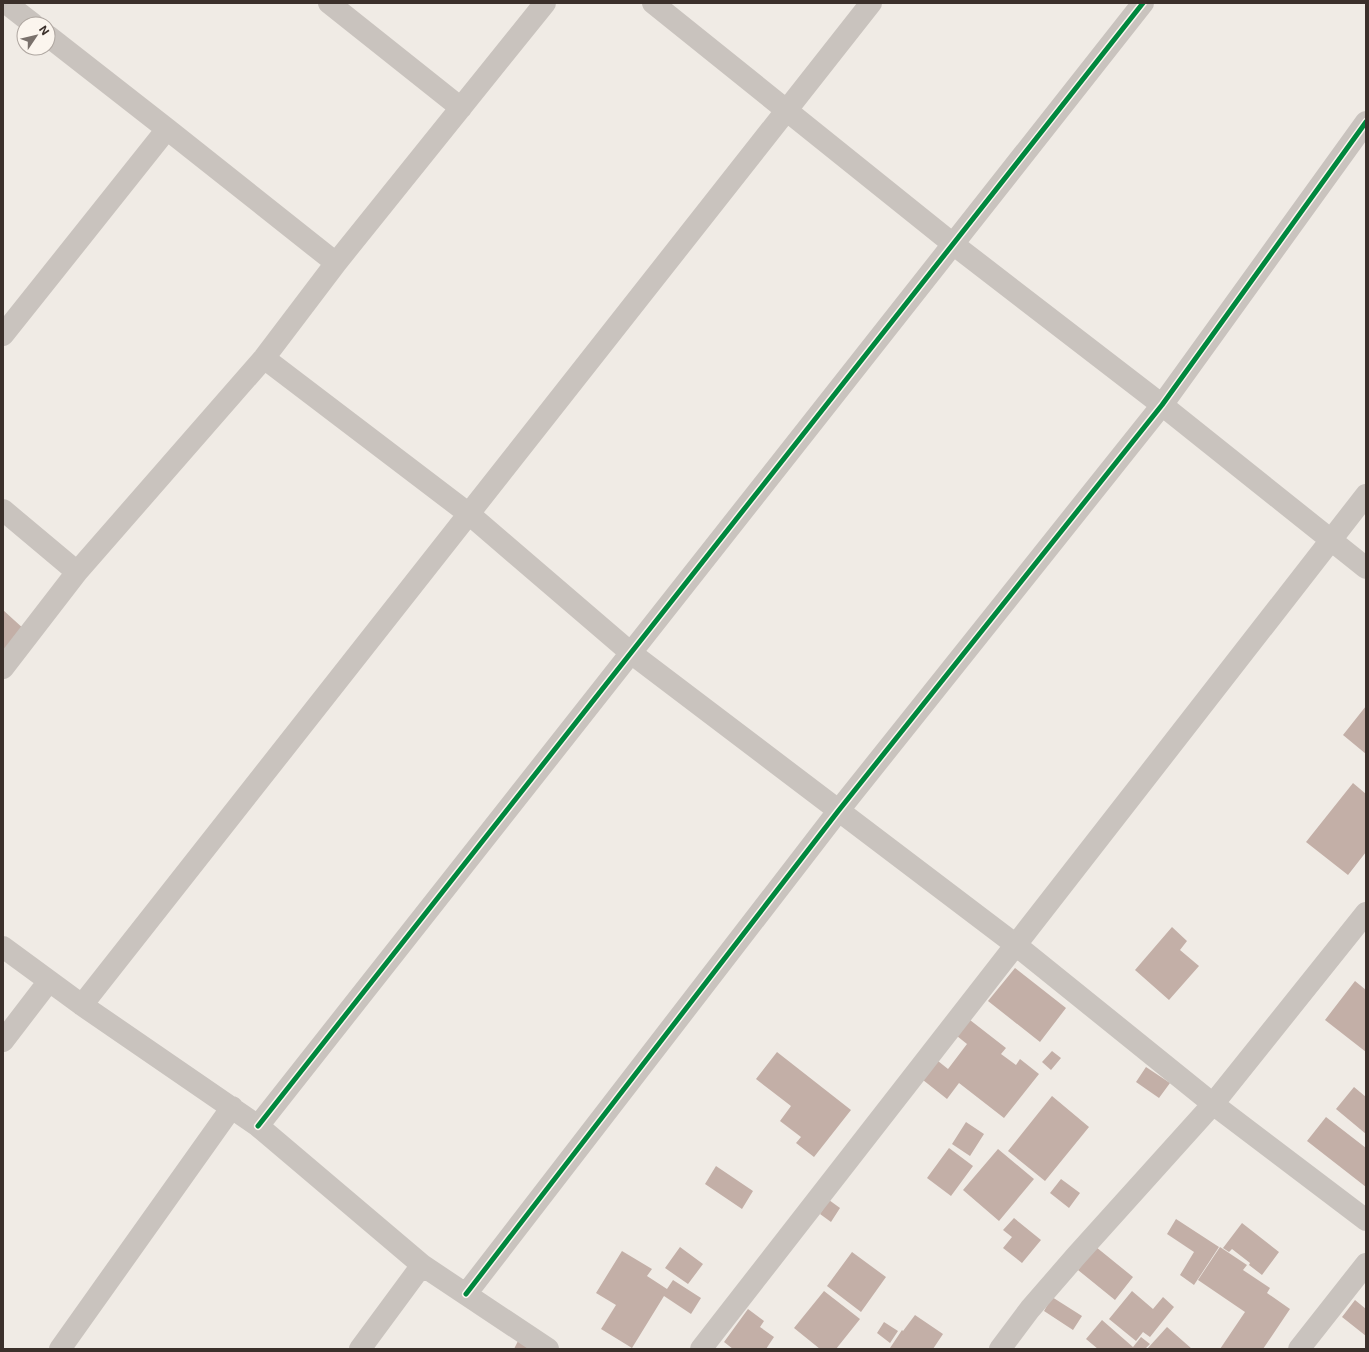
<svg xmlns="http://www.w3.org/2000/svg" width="1369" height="1352" font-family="Inter,sans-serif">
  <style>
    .building { fill: #c3afa7 }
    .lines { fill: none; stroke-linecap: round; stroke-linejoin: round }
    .street { stroke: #c9c3be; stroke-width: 22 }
    .cycleway-casing { stroke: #fbf5ee; stroke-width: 8 }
    .cycleway { stroke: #00873e; stroke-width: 5 }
  </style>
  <rect width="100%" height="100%" fill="#f0ebe5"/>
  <!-- building -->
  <path class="building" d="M3,610L25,630L3,652Z
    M1366,706V754L1343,735Z
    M1353,783L1366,794V852L1348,875L1306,842Z
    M1172,927L1187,941L1180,950L1199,966L1169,1000L1135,970Z
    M1015,968L1066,1008L1040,1042L988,1001Z
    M1355,981L1366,990V1052L1325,1020Z
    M970,1020L1006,1048L1001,1054L1016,1065L1020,1059L1039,1074L1004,1118L959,1083L947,1099L923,1080L938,1061L948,1069L967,1044L957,1036Z
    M1052,1051L1061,1058L1051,1070L1042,1062Z
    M777,1052L851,1110L814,1157L796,1143L801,1137L780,1121L791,1106L756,1079Z
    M1146,1067L1170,1083L1159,1098L1136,1082Z
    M1354,1087L1366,1097V1134L1336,1109Z
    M1052,1096L1089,1127L1045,1181L1008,1151Z
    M1326,1117L1366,1148V1187L1307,1141Z
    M966,1122L984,1134L970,1156L952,1144Z
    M949,1148L973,1166L951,1196L927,1178Z
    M998,1149L1034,1179L999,1221L963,1190Z
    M716,1166L753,1191L742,1209L705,1184Z
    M1061,1179L1080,1193L1069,1208L1050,1193Z
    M829,1200L840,1208L831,1222L820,1214Z
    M1014,1218L1041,1240L1022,1263L1003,1248L1012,1237L1003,1230Z
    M1176,1219L1219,1247L1194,1285L1180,1275L1194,1252L1167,1234Z
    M1242,1223L1279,1252L1262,1275L1249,1265L1250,1263L1232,1249L1229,1252L1223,1248Z
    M680,1247L703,1264L688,1284L665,1268Z
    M1096,1247L1133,1277L1115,1300L1078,1270Z
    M1220,1247L1247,1265L1243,1270L1270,1288L1267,1293L1290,1309L1263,1349H1220L1245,1312L1198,1280Z
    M622,1251L652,1269L647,1276L667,1289L673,1280L701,1298L691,1314L664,1296L632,1348L601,1329L616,1305L596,1293Z
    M852,1252L886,1277L861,1312L827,1286Z
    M824,1291L860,1319L836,1349H820L794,1328Z
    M1132,1291L1153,1309L1163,1297L1174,1307L1150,1337L1143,1332L1136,1341L1109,1319Z
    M1052,1297L1082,1316L1073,1330L1044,1311Z
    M1355,1300L1366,1309V1336L1342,1317Z
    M748,1309L764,1321L760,1327L774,1337L766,1349H733L724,1342Z
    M915,1315L943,1334L933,1349L890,1348L902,1330L903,1331Z
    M1102,1320L1133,1347L1141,1337L1150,1344L1145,1349H1098L1086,1339Z
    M884,1322L898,1331L890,1343L877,1333Z
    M1167,1327L1192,1349H1147Z
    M518,1341L533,1349H514Z"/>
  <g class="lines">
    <!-- street -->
    <path class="street" d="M6,3L33,24
      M329,3L461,108
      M653,3L953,244L1162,405L1366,568
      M48,36L167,129L336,263
      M3,335L167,129
      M264,358L469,514L631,653L1016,945L1213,1104L1366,1220
      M3,510L77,572
      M3,668L77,572L264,358L336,263L545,3
      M3,947L82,1005L258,1126L422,1265L548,1349
      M82,1005L871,3
      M3,1041L49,981
      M258,1126L1143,3
      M466,1294L839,810L1162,405L1366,122
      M60,1349L232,1107
      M360,1349L422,1265
      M701,1349L1366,495
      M1000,1349L1030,1309L1076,1256L1213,1104L1366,913
      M1299,1349L1366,1264"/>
    <defs>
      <path id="cycleway" d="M258,1126L1143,3
        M466,1294L839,810L1162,405L1366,122"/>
    </defs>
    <!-- cycleway casing -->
    <use href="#cycleway" class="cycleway-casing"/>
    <!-- cycleway -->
    <use href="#cycleway" class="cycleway"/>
  </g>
  <!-- border -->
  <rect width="1369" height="1352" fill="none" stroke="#3b302b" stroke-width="8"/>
  <!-- north arrow -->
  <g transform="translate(36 36) rotate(55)"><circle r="19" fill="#fbf5ee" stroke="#aea6a0"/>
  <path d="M0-3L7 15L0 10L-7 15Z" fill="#7a716c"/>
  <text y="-6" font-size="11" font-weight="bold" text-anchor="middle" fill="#3b302b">N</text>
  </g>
</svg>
